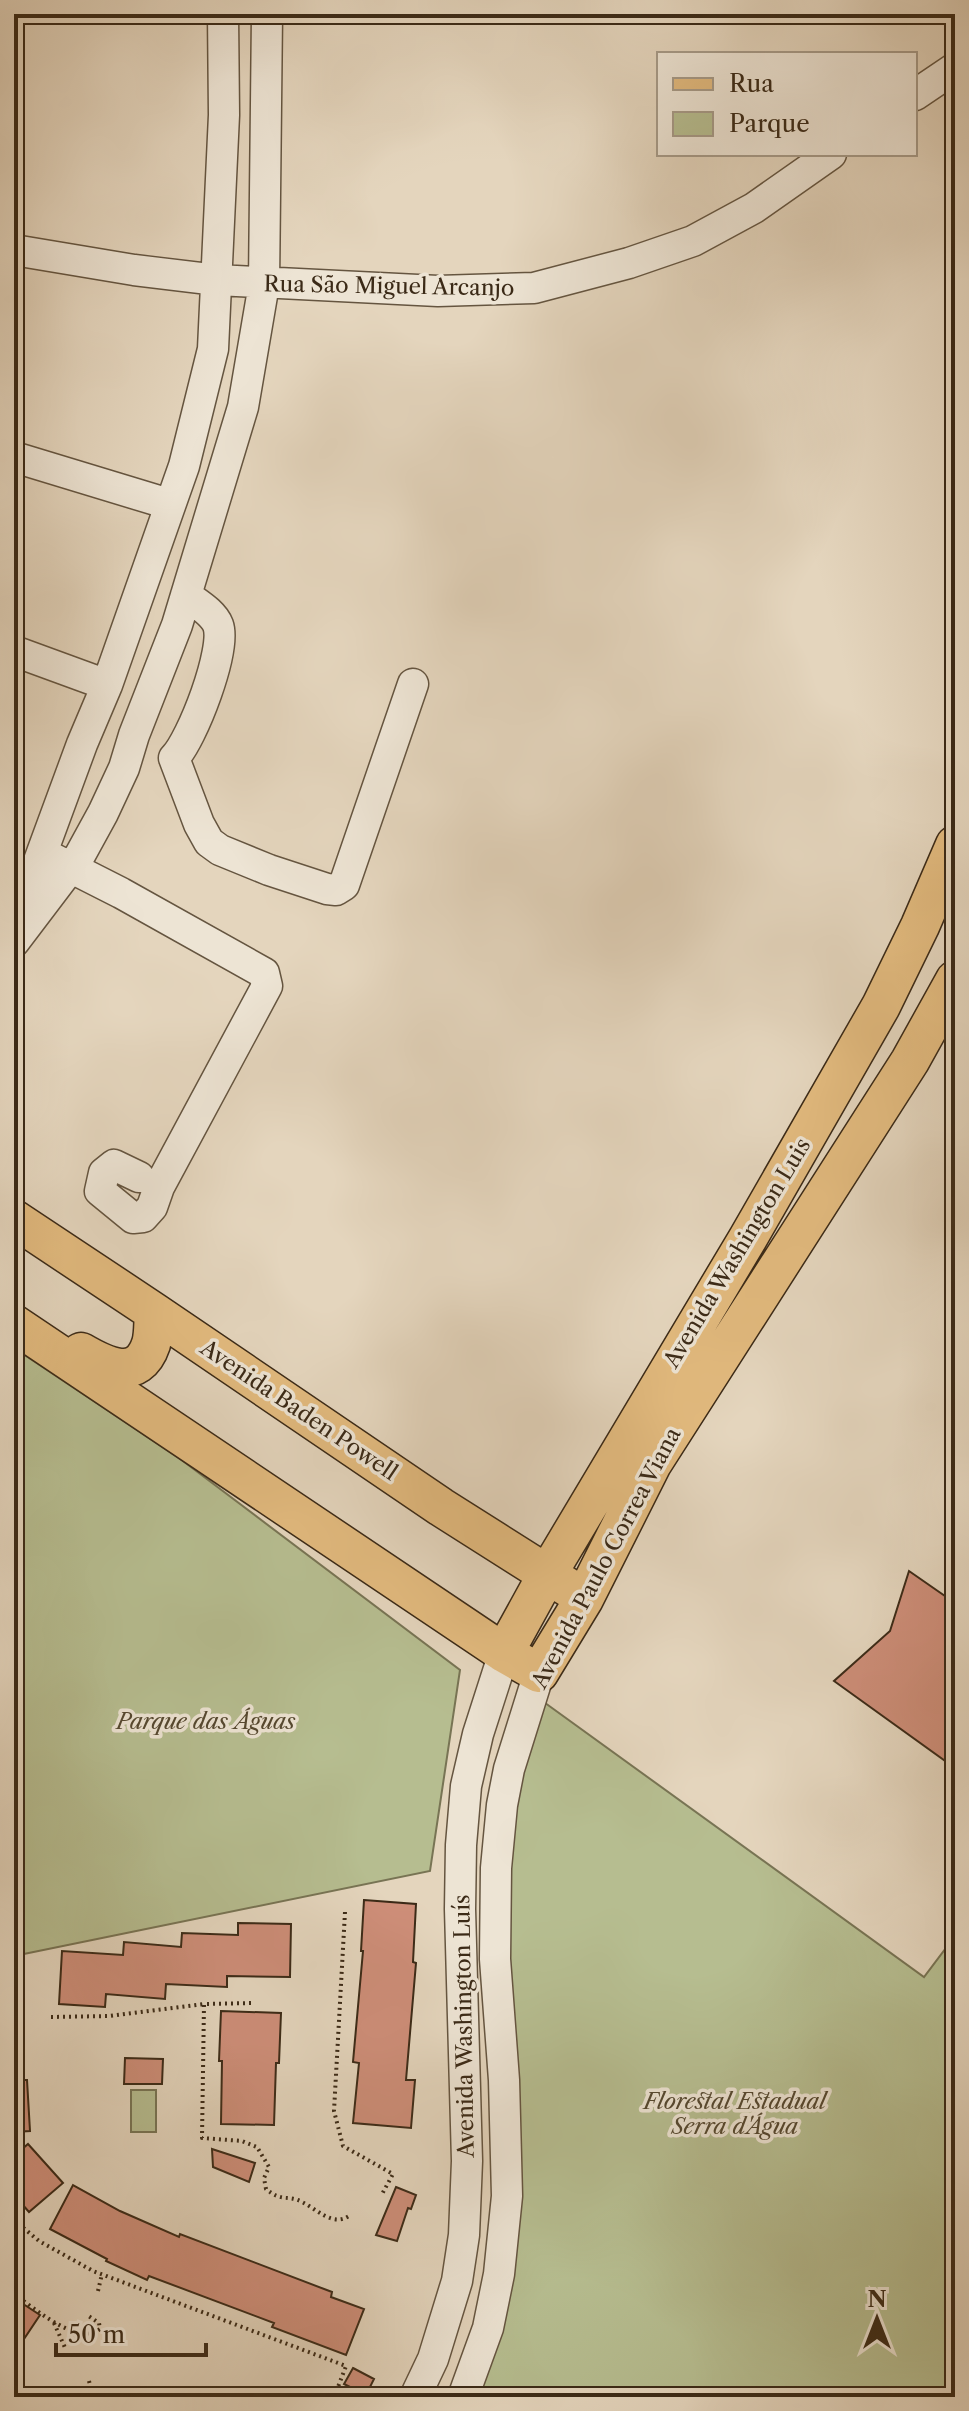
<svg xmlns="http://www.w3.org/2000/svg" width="969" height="2411" font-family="'Libre Caslon Text',serif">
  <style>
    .green { fill: #b6bd90; stroke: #787454; stroke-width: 2 }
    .building { fill: #ce8e79; stroke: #3b2a17; stroke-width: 2 }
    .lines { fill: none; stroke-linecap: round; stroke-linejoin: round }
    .minor-casing { stroke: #655540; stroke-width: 33 }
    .major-casing { stroke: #3b2a17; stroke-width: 41 }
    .path { stroke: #3b2a17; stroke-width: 4; stroke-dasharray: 2 4; stroke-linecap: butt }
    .minor { stroke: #ede4d4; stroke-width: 30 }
    .major { stroke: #e2ba7e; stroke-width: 38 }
    .labels { text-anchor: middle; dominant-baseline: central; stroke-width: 7; stroke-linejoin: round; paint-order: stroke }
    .street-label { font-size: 22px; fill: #3b2a17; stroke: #ede4d4 }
    .park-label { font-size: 22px; font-style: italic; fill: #54472f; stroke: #ede4d4 }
  </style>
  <rect width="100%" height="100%" fill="#e4d5bd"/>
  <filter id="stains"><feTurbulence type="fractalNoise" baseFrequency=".0025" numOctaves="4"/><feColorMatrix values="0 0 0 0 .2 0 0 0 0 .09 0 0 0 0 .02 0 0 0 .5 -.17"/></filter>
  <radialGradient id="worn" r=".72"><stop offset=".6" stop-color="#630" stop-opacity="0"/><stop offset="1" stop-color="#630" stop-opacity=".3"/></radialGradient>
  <!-- green -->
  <path class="green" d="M14,1348L179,1458L460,1670L430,1871L14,1956Z
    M541,1700L924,1977L955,1936V2397H472L492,2345L504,1939L511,1822Z
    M131,2090H156V2132H131Z"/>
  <!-- building -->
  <path class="building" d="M909,1571L955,1603V1768L834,1681L890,1631Z
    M364,1900L416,1904L413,1962L416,1963L406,2080H415L411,2128L353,2123L359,2063L353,2062L363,1951H361Z
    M238,1923L291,1924L290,1977L227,1976V1987L166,1984L165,1999L106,1994L105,2007L59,2004L62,1951L123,1955L124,1942L181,1947L182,1933L238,1935Z
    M221,2011L281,2013L279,2063H276L274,2125L221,2124L222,2061H219Z
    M125,2058L163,2059L162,2084H124Z
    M14,2080H27L30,2131L14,2132Z
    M28,2144L63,2183L29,2212L14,2195V2156Z
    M212,2149L255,2163L249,2182L213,2167Z
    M73,2185L120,2211L179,2237L180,2234L332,2292L331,2297L364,2309L346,2355L272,2327L274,2323L149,2276L147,2280L106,2261L107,2259L50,2229Z
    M396,2187L416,2195L411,2209L408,2208L397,2241L376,2235Z
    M14,2298L40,2315L14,2354Z
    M353,2368L374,2379L366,2395L344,2384Z"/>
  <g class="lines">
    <defs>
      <path id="minor" d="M915,95L955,68
        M14,250L134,270L217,280L438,291L534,288L629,263L693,241L754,208L831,154
        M14,457L169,504
        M14,651L107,685
        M174,758L199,824L209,842L220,850L269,870L327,889L336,890L344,885L413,684
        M174,758C192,740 227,649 218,625C213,612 196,603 186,595
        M54,859L121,893L264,973L267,986L159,1187L152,1207L143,1217L133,1218L100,1191L104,1173L114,1165L139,1177
        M15,926L82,744L107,685L184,466L213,349L224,115L223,14
        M14,942L80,855L103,813L124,768L134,735L177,625L243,407L264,284L267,14
        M415,2397L433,2359L457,2281L464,2235L467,2161L460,1909L461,1845L466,1786L478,1734L504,1653
        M463,2397L488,2328L499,2274L507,2196L504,2080L495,1959L496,1868L502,1805L509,1769L539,1673"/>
      <path id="major" d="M14,1219L154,1312L441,1507L569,1588
        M14,1324L504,1653L539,1673L584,1599L652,1464L910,1061L955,980
        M81,1352C105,1366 138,1383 151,1344C154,1334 153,1322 154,1312
        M504,1653L548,1573L748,1238L881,1006L920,926L955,845"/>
    </defs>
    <!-- minor casing -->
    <use href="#minor" class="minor-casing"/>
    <!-- major casing -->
    <use href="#major" class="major-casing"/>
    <!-- path -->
    <path class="path" d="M345,1912L334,2111L343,2146L393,2174L381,2196
      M251,2003L204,2004L202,2138L242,2141L257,2147L269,2167L264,2178L266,2189C283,2203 287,2194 302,2202C317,2209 332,2227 349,2216
      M51,2017L109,2016L204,2004
      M14,2220L39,2241L93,2271L346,2366L338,2387
      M98,2291L102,2274
      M14,2294C33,2307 78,2347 100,2329L99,2323L87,2315
      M54,2323L66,2350
      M89,2381L93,2397"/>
    <!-- minor -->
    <use href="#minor" class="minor"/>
    <!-- major -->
    <use href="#major" class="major"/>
  </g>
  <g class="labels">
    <!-- street labels -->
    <g class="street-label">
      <text transform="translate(389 286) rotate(1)">Rua São Miguel Arcanjo</text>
      <text transform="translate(737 1253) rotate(-59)">Avenida Washington Luis</text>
      <text transform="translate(299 1410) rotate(34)">Avenida Baden Powell</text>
      <text transform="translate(606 1558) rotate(-62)">Avenida Paulo Correa Viana</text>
      <text transform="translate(464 2026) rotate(-91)">Avenida Washington Luís</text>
    </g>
    <!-- park labels -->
    <g class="park-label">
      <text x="206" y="1721">Parque das Águas</text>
      <text x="735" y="2101">Florestal Estadual<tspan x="735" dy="25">Serra d'Água</tspan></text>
    </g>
  </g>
  <!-- margin -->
  <rect width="969" height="2411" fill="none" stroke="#e4d5bd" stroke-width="48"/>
  <rect x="16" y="16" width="937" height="2379" fill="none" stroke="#3b2a17" stroke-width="4"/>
  <rect x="24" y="24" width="921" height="2363" fill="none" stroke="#3b2a17" stroke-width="2"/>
  <!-- legend -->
  <rect x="657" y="52" width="260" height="104" fill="#ede4d4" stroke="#a69a88" stroke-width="2"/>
  <rect x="673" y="78" width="40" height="12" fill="#e2ba7e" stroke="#a69a88" stroke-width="2"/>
  <text x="729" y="92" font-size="24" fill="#3b2a17">Rua</text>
  <rect x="673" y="112" width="40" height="24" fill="#b6bd90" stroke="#a69a88" stroke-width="2"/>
  <text x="729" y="132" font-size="24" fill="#3b2a17">Parque</text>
  <!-- north arrow -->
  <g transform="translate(877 2319)" stroke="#ede4d4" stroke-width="6" paint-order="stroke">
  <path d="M0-6L14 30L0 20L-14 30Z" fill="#3b2a17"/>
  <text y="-12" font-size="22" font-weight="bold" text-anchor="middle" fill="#3b2a17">N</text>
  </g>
  <!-- scale -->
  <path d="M56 2343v12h150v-12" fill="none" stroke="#3b2a17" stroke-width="4"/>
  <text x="68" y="2343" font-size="24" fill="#3b2a17" stroke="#ede4d4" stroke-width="6" paint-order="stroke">50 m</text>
  <rect width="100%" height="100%" filter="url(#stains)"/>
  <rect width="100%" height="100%" fill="url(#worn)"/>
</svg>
